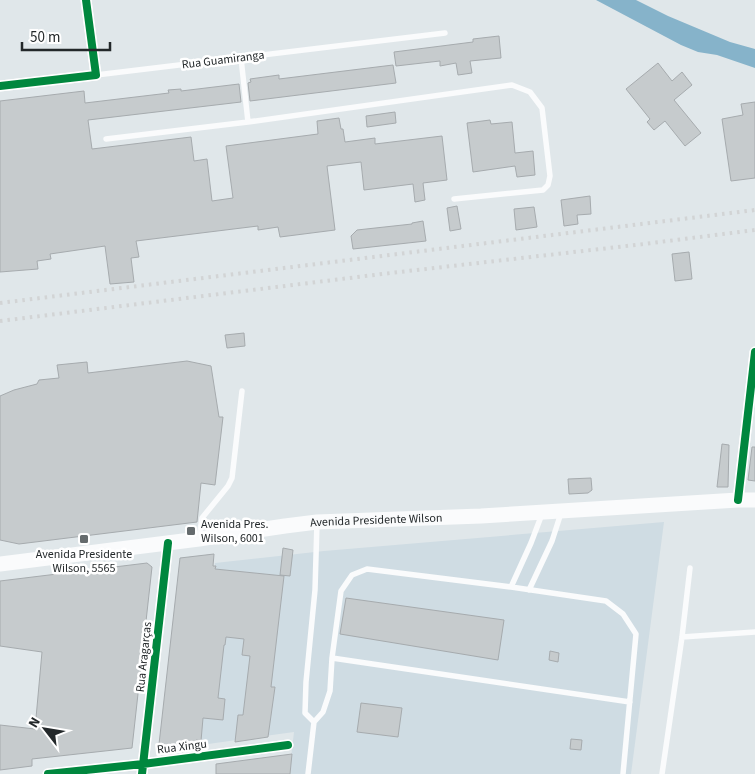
<svg xmlns="http://www.w3.org/2000/svg" width="755" height="774" font-family="'Source Sans 3',sans-serif">
  <style>
    .built { fill: #cfdce3 }
    .water { fill: #86b3ca }
    .building { fill: #c6cbcd; stroke: #a6abae }
    .lines { fill: none; stroke-linecap: round; stroke-linejoin: round }
    .lane { stroke: #fafbfc; stroke-width: 5.5 }
    .street { stroke: #fafbfc; stroke-width: 11 }
    .secondary { stroke: #fafbfc; stroke-width: 15 }
    .rail { stroke: #d2d4d5; stroke-width: 4; stroke-dasharray: 2.5 5; stroke-linecap: butt }
    .cycleway-casing { stroke: #fff; stroke-width: 11 }
    .cycleway { stroke: #00873e; stroke-width: 8 }
    .poi-dot { fill: #656b6d; stroke: #fff; stroke-width: 2 }
    .labels { text-anchor: middle; dominant-baseline: central; stroke-width: 5; stroke-linejoin: round; paint-order: stroke }
    .street-label { font-size: 12px; fill: #23282a; stroke: #fff }
    .poi-label { font-size: 12px; fill: #23282a; stroke: #fff; text-anchor: start }
  </style>
  <rect width="100%" height="100%" fill="#e0e7ea"/>
  <!-- built -->
  <path class="built" d="M664,522L631,774H289L294,732L194,746L215,563L324,551Z"/>
  <!-- water -->
  <path class="water" d="M596,0H636L668,16L730,42L755,49V68L717,55L698,52L681,45Z"/>
  <!-- building -->
  <path class="building" d="M499,36L501,58L470,61L472,73L458,75L456,63L440,66V61L396,66L394,52L473,42V39Z
    M658,63L672,81L682,72L692,85L674,100L701,133L685,146L665,121L654,130L647,122L650,119L626,89Z
    M393,65L396,83L250,101L248,83L251,82L250,79L279,75V79Z
    M239,84L241,102L88,120L92,149L191,137L194,161L207,159L212,201L233,198L226,146L318,134L317,121L339,118L341,129H343L345,142L375,138V144L442,136L447,180L423,183L425,200L415,202L413,184L364,190L361,162L327,166L335,230L280,237L278,227L258,230V226L136,241L139,257L131,258L134,282L110,284L105,246L50,254L51,259L37,261L38,269L0,272V101L84,91L85,103L169,93L168,90L181,89V91Z
    M755,102V178L731,181L722,119L743,115L741,104Z
    M395,112L396,123L367,127L366,116Z
    M490,120L491,124L512,122L515,153L533,151L535,175L517,177L515,166L473,172L467,123Z
    M590,196L591,214L577,215L578,224L564,226L561,200Z
    M457,206L461,229L450,231L447,208Z
    M534,207L537,227L516,230L514,209Z
    M423,221L426,241L353,249L351,236L357,230L412,224V223Z
    M689,252L692,279L675,281L672,254Z
    M244,333L245,346L227,348L225,335Z
    M187,361L211,366L219,417H223L215,485L201,483L197,522L19,544L0,540V396L14,390L37,384L39,380L59,378L57,365L87,362L88,373Z
    M722,444L729,445L728,487H717Z
    M752,447H755V481L748,480Z
    M591,478L592,490L588,493L569,494L568,479Z
    M283,548L293,550L290,576L280,575Z
    M214,554L213,566H216L215,569L284,576L271,687H275L268,737L235,742L238,715H243L250,656L242,655L244,639L226,637L225,645H224L218,698L225,699L223,720L203,718L201,741L196,740L195,747L158,753L180,558Z
    M147,563L152,567L132,748L32,759V766L0,770V725L35,729L42,652L0,646V581Z
    M346,598L504,620L498,660L340,634Z
    M550,651L559,653L558,662L549,660Z
    M361,703L402,708L398,737L357,732Z
    M571,739L582,740L581,750L570,749Z
    M292,754L290,774H216V764Z"/>
  <g class="lines">
    <!-- lane -->
    <path class="lane" d="M241,58L248,122L512,85L530,92L542,108L550,176L548,185L543,190L454,199
      M96,75L445,33
      M106,139L248,122
      M199,537L202,518L228,486L232,478L242,391
      M511,587L531,543L542,514
      M529,590L552,541L561,513
      M682,637L755,632
      M332,658L630,702
      M314,722L323,712L330,691L332,658L341,591L352,575L367,569L511,587L606,601L623,614L636,634L623,774
      M308,774L314,722L305,713L306,682L315,590L317,522
      M662,774L682,637L690,568"/>
    <!-- street -->
    <path class="street" d="M0,86L96,75L86,0
      M738,500L755,352
      M48,774L143,764L288,745
      M142,774L168,543"/>
    <!-- secondary -->
    <path class="secondary" id="s1" d="M0,564L199,539L285,526L317,522L481,516L738,500H755"/>
    <!-- rail -->
    <path class="rail" d="M0,303L755,210
      M0,321L382,274L644,244L755,230"/>
    <defs>
      <path id="cycleway" d="M0,86L96,75L86,0
        M738,500L755,352
        M48,774L143,764L288,745
        M142,774L168,543"/>
    </defs>
    <!-- cycleway casing -->
    <use href="#cycleway" class="cycleway-casing"/>
    <!-- cycleway -->
    <use href="#cycleway" class="cycleway"/>
  </g>
  <!-- markers -->
  <g class="poi-dot">
    <rect x="186" y="526" width="10" height="10" rx="2.5"/>
    <rect x="79" y="534" width="10" height="10" rx="2.5"/>
  </g>
  <g class="labels">
    <!-- street labels -->
    <g class="street-label">
      <text transform="translate(223 60) rotate(-7)">Rua Guamiranga</text>
      <text stroke="none"><textPath href="#s1" startOffset="379">Avenida Presidente Wilson</textPath></text>
      <text transform="translate(144 657) rotate(-84)">Rua Aragarças</text>
      <text transform="translate(182 747) rotate(-7)">Rua Xingu</text>
    </g>
    <!-- poi labels -->
    <g class="poi-label">
      <text x="201" y="524">Avenida Pres.<tspan x="201" dy="14">Wilson, 6001</tspan></text>
      <text x="84" y="554" text-anchor="middle">Avenida Presidente<tspan x="84" dy="14">Wilson, 5565</tspan></text>
    </g>
  </g>
  <!-- north arrow -->
  <g transform="translate(45 729) rotate(301)" stroke="#ffffff" stroke-width="4" paint-order="stroke">
  <path d="M0-4L9 19L0 12L-9 19Z" fill="#23282a"/>
  <text y="-8" font-size="14" font-weight="bold" text-anchor="middle" fill="#23282a">N</text>
  </g>
  <!-- scale -->
  <path d="M22 42v8h88v-8" fill="none" stroke="#23282a" stroke-width="2.5"/>
  <text x="30" y="42" font-size="15" fill="#23282a" stroke="#ffffff" stroke-width="4" paint-order="stroke">50 m</text>
</svg>
